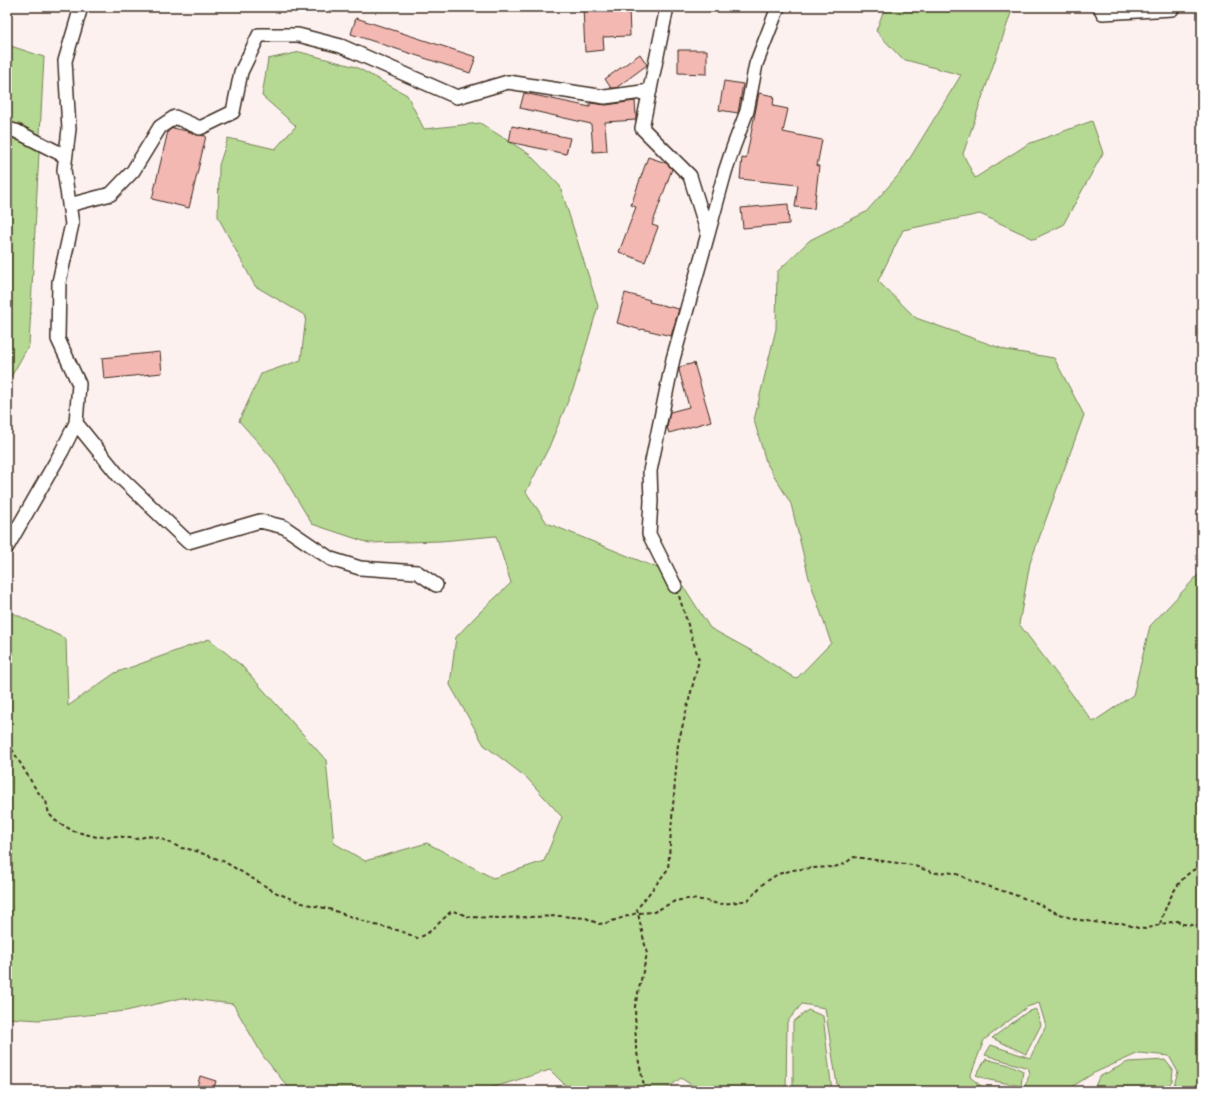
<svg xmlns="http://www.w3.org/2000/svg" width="1209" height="1098" font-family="Itim,sans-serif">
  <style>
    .green { fill: #b5d993; stroke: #788258 }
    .building { fill: #f3b8b2; stroke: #3b2a1e }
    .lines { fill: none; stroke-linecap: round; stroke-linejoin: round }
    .minor-casing { stroke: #3b2a1e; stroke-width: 16 }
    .path { stroke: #3b2a1e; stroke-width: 2; stroke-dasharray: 4 3; stroke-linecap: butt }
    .minor { stroke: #fff; stroke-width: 13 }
  </style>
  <rect width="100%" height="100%" fill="#fdf1f0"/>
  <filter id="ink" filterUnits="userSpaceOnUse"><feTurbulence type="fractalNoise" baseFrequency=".025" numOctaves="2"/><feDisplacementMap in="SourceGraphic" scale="8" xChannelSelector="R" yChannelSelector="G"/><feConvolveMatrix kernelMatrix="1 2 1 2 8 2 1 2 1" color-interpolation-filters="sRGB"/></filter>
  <g filter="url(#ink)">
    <!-- green -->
    <path class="green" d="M885,7H997L1011,13L963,154L975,178L1028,144L1092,121L1103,153L1063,225L1034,239L980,214L903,230L878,281L916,318L1006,350L1054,358L1084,415L1030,563L1019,624L1093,722L1133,695L1150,626L1199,574L1202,573V1091H1172L1178,1072L1169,1056L1139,1053L1094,1073L1065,1091H1023L1030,1073L1028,1068L985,1055L991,1045L1030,1058L1046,1026L1039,1003L1027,1007L984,1040L970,1077L981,1086V1091H838L825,1008L802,1004L787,1022L786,1091H700L681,1078L664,1091H571L550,1070L481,1091H291L263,1056L233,1004L182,998L126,1011L39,1020L7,1018V737L8,735L7,734V610L66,639L68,706L115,673L209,639L242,666L326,760L334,843L365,861L427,843L493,878L544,861L562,817L527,778L484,745L450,685L456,637L478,614L511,583L496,536L441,541L369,543L312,524L273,459L239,421L261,374L301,360L306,316L255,286L218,217L219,165L228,138L275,149L296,126L262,96L268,59L300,52L356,67L407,95L424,129L480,123L529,154L560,186L598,306L575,384L549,447L526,492L547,523L677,576L710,628L752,651L796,679L831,643L809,578L791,504L766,462L754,420L776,329L777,272L810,240L866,212L902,171L961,75L902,59L876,31Z
      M11,46L44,57L29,345L7,384V50Z
      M1036,1009L1041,1025L1026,1054L992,1038L1027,1012Z
      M808,1010L823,1016L832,1091H793V1022Z
      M986,1059L1013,1066L1023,1071L1021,1086L989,1080L976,1075Z
      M1165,1060L1173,1070L1172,1081L1164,1091H1093L1099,1077L1128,1062Z"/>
    <!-- building -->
    <path class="building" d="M583,7H629L630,36L603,37L604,50L585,52Z
      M356,18L476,57L470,73L351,34Z
      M678,50H707V74L678,73Z
      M640,54L647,65L616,88H611L605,79Z
      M724,81L743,84L738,113L719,110Z
      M524,93L590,107V103L606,105L635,101L636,116V120L605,122L607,151L593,152L591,124L520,108Z
      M759,93L774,96L773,106L788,109L783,132L822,140L817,166H819L814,209L795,207L798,185L740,179L742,158L746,159Z
      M512,126L570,138L566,154L509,142Z
      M173,128L187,131L197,135L206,136L189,208L152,199L168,131Z
      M648,157L666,163L672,169L652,225L658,227L645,262L619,252L636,207L631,205Z
      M788,204L789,224L743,228L741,208Z
      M625,293L650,300L649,302L679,309L671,336L642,329L641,330L617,323Z
      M160,352L162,373L104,379L102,358Z
      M694,363L711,421L669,433L667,427L670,412L689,407L679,370L680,367Z
      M200,1076L216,1081L213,1091H196Z"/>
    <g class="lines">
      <defs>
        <path id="minor" d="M667,7L642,128L690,176L708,234L673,359L650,471L651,501L649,534L675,586
          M1100,7L1103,13L1172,9V7
          M7,129L16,131L65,156
          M69,205L111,194L133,171L160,127L175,117L200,128L233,112L241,72L259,35H298L341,46L457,97L508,82L605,97L650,91
          M708,234L725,172L733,148L747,111L756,64L777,10V7
          M76,423L118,475L188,542L260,521L284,527L331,559L360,568L417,572L436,585
          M7,547L62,451L76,423L79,384L58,339L59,282L72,224L64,170L69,129L65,61L81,7"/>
      </defs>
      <!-- minor casing -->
      <use href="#minor" class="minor-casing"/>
      <!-- path -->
      <path class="path" d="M7,744L10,746L37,791L46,801L49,814L56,821L73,831L97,837L117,836L136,839L148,836L160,838L181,848L193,850L223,861L277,893L302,903L329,909L375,925L401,931L417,938C428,935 435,927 443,919C447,916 448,913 453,911L470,917L499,918L560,916L586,918L599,924L606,923L637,913L654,912L675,901L687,899L702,900L719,904L731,903L748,900L764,883L778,874L793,870L811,868L834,867L844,864L854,857L912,865L934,873L947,872L957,874L972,881L1012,894L1035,902L1050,910L1073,919L1101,923H1122L1138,928L1145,929L1166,923L1177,921L1183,924L1202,926
        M1160,924C1166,904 1179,873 1202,866
        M645,1091L636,1048L635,1006L647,954L637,909L668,869L678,744L699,660L679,596"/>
      <!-- minor -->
      <use href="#minor" class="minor"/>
    </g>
  </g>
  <!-- margin -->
  <rect width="1209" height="1098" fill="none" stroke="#fff" stroke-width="24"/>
  <rect x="12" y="12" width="1185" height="1074" fill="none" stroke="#3b2a1e" stroke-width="1.5" filter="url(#ink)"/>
</svg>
